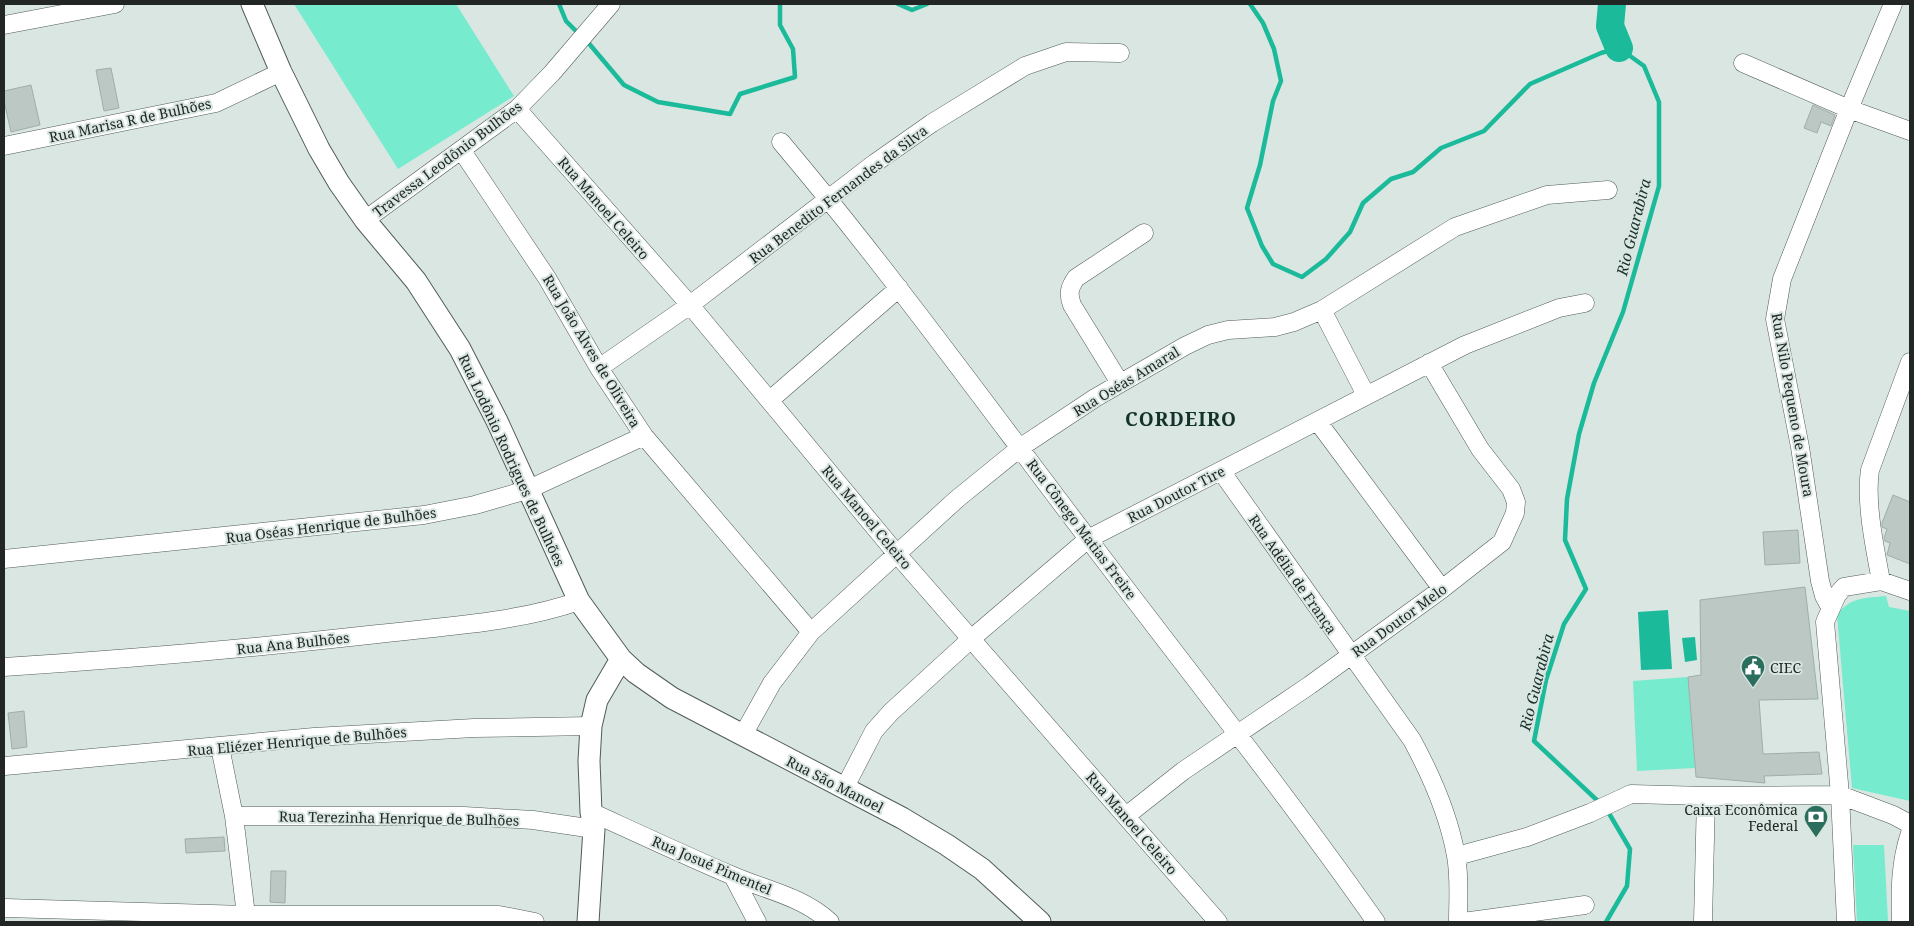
<svg xmlns="http://www.w3.org/2000/svg" width="1914" height="926" font-family="'Noto Serif',serif">
  <style>
    .green { fill: #76ebcd }
    .water { fill: #1bba9a }
    .lines { fill: none; stroke-linecap: round; stroke-linejoin: round }
    .stream { stroke: #1bba9a; stroke-width: 4.5 }
    .river { stroke: #1bba9a; stroke-width: 28 }
    .building { fill: #bbc8c4; stroke: #a1ada9 }
    .minor-casing { stroke: #515c59; stroke-width: 19 }
    .major-casing { stroke: #515c59; stroke-width: 23 }
    .minor { stroke: #fff; stroke-width: 18 }
    .major { stroke: #fff; stroke-width: 21 }
    .labels { text-anchor: middle; dominant-baseline: central; stroke-width: 4; stroke-linejoin: round; paint-order: stroke }
    .street-label { font-size: 14px; fill: #222725; stroke: #d9e6e1 }
    .poi-label { font-size: 14px; fill: #222725; stroke: #d9e6e1; text-anchor: start }
    .water-label { font-size: 15px; font-style: italic; fill: #19302a; stroke: #d9e6e1 }
    .district-label { font-size: 19px; font-weight: bold; letter-spacing: 1px; fill: #13322a; stroke: #d9e6e1 }
  </style>
  <rect width="100%" height="100%" fill="#d9e6e1"/>
  <!-- green -->
  <path class="green" d="M294,4H456L514,96L398,169Z
    M1886,596L1889,607L1910,611V801L1852,788L1837,615C1850,597 1865,598 1886,596Z
    M1688,677L1695,768L1637,771L1633,681Z
    M1853,845H1884L1888,922H1857Z"/>
  <!-- water -->
  <path class="water" d="M1668,610L1672,669L1641,670L1638,612Z
    M1695,637L1697,660L1685,662L1682,638Z"/>
  <g class="lines">
    <!-- stream -->
    <path class="stream" d="M559,4L566,21L580,35
      M898,4L912,10L927,4
      M1250,4L1263,23L1274,49L1281,81L1273,101L1260,165L1247,208L1262,246L1273,264L1302,277L1326,259L1350,232L1363,203L1391,179L1413,172L1441,148L1484,131L1530,84L1601,53L1619,48L1644,66L1659,102V186L1623,312L1594,383L1579,434L1567,499L1565,540L1586,589L1564,624L1546,680L1534,741L1600,803
      M586,40L624,85L658,102L730,114L740,94L795,77L793,49L780,25V4
      M1606,922L1627,886L1630,849L1607,810"/>
    <!-- river -->
    <path class="river" d="M1612,4L1610,26L1619,48"/>
  </g>
  <!-- building -->
  <path class="building" d="M111,68L119,108L104,111L96,70Z
    M31,85L40,125L11,132L4,101V91Z
    M1813,105L1835,115L1831,126L1821,122L1817,133L1804,128Z
    M1893,495L1910,502V564L1887,555L1890,543L1885,541L1884,538L1887,529L1882,527V523Z
    M1798,530L1800,563L1765,565L1763,532Z
    M1805,587L1818,699L1759,700L1763,754L1819,752L1822,774L1764,776L1765,783L1696,777L1688,677L1701,675L1700,600Z
    M24,711L27,747L12,749L8,713Z
    M224,837L225,851L186,853L185,839Z
    M271,871H286L285,903L270,902Z"/>
  <g class="lines">
    <defs>
      <path id="minor" d="M4,25L115,4
        M1743,63L1849,109L1910,131
        M517,109L690,305L896,553L1218,922
        M781,142C889,270 987,406 1089,540C1185,667 1284,791 1376,922
        M4,146L216,103L281,72
        M462,151L547,278L599,368L644,436L811,632
        M365,220L517,109L552,73L611,4
        M1322,310L1366,395
        M599,368L690,305L875,163L932,123L1025,66L1066,52L1120,53
        M1120,383L1072,305C1068,294 1069,288 1076,278L1144,233
        M770,400L899,288
        M1318,422L1442,589
        M1221,471L1412,740C1431,775 1449,816 1456,856C1460,877 1458,901 1458,922
        M4,559L424,515L475,505L527,490L644,436
        M1881,581C1875,549 1865,502 1870,470L1910,362
        M1830,607L1824,596L1820,581L1800,447L1775,319L1782,279L1849,109L1893,4
        M4,667C129,659 253,648 378,634C445,626 515,623 579,601
        M743,735L772,683L811,632L957,499L1021,447L1095,398L1185,346L1208,335L1228,330L1275,327L1294,322L1322,310L1455,227L1547,195L1608,190
        M220,747L234,816L246,915
        M5,766L314,737L474,728L591,726
        M844,789L874,731L891,712L971,639L1088,539L1465,345L1559,308L1585,303
        M591,812C637,833 684,855 731,875C765,890 802,896 830,922
        M234,816H464L533,820L594,829
        M1126,816L1183,771L1310,685L1442,589L1502,542L1515,513L1516,502L1511,489L1480,449L1429,363
        M1457,856L1527,837L1590,813L1631,794L1706,796L1840,795L1893,815L1910,824
        M733,876L757,922
        M6,908L246,915H499L535,922
        M1463,922L1585,905
        M1703,922L1706,796
        M1846,922L1840,795L1825,622L1837,595L1844,587L1881,581L1910,591
        M1901,922C1900,891 1900,863 1910,833"/>
      <path id="major" d="M252,4L281,72L319,149L339,183L365,220L416,281L460,349L497,421L579,601L621,659L636,673L672,698L902,818L947,845L982,869L1040,922
        M588,922L594,829L591,812L589,761L591,726L597,700L621,659"/>
    </defs>
    <!-- minor casing -->
    <use href="#minor" class="minor-casing"/>
    <!-- major casing -->
    <use href="#major" class="major-casing"/>
    <!-- minor -->
    <use href="#minor" class="minor"/>
    <!-- major -->
    <use href="#major" class="major"/>
  </g>
  <!-- icons -->
  <defs>
    <symbol id="civic-pin" viewBox="-11 -11 22 30"><path d="M0 17L-7.5 6A9.5 9.5 0 1 1 7.5 6Z" fill="#2c6e5e" stroke="#d9e6e1"/><path d="M-.6-6.5H3V-4.5H.6V-3L4-1V1h2V6H-6V1h2V-1L-.6-3ZM-1.2 2.5V6h2.4V2.5Z" fill="#fff"/></symbol>
    <symbol id="bank-pin" viewBox="-11 -11 22 30"><path d="M0 17L-7.5 6A9.5 9.5 0 1 1 7.5 6Z" fill="#2c6e5e" stroke="#d9e6e1"/><path d="M-6-4H6V4H-6ZM0-2.3a2.3 2.3 0 1 0 0 4.6a2.3 2.3 0 1 0 0-4.6Z" fill="#fff"/></symbol>
  </defs>
  <g fill-rule="evenodd">
    <use href="#civic-pin" x="1739" y="653" width="28" height="38"/>
    <use href="#bank-pin" x="1802" y="803" width="28" height="38"/>
  </g>
  <g class="labels">
    <!-- street labels -->
    <g class="street-label">
      <text transform="translate(130 120) rotate(-12)">Rua Marisa R de Bulhões</text>
      <text transform="translate(447 159) rotate(-37)">Travessa Leodônio Bulhões</text>
      <text transform="translate(838 194) rotate(-37)">Rua Benedito Fernandes da Silva</text>
      <text transform="translate(604 208) rotate(49)">Rua Manoel Celeiro</text>
      <text transform="translate(592 351) rotate(59)">Rua João Alves de Oliveira</text>
      <text transform="translate(1126 381) rotate(-31)">Rua Oséas Amaral</text>
      <text transform="translate(1793 405) rotate(80)">Rua Nilo Pequeno de Moura</text>
      <text transform="translate(512 460) rotate(65)">Rua Lodônio Rodrigues de Bulhões</text>
      <text transform="translate(1176 494) rotate(-27)">Rua Doutor Tire</text>
      <text transform="translate(867 517) rotate(50)">Rua Manoel Celeiro</text>
      <text transform="translate(331 525) rotate(-7)">Rua Oséas Henrique de Bulhões</text>
      <text transform="translate(1082 529) rotate(53)">Rua Cônego Matias Freire</text>
      <text transform="translate(1293 574) rotate(55)">Rua Adélia de França</text>
      <text transform="translate(1399 620) rotate(-36)">Rua Doutor Melo</text>
      <text transform="translate(293 643) rotate(-6)">Rua Ana Bulhões</text>
      <text transform="translate(297 741) rotate(-5)">Rua Eliézer Henrique de Bulhões</text>
      <text transform="translate(835 784) rotate(27)">Rua São Manoel</text>
      <text transform="translate(399 818) rotate(1)">Rua Terezinha Henrique de Bulhões</text>
      <text transform="translate(1132 823) rotate(49)">Rua Manoel Celeiro</text>
      <text transform="translate(712 865) rotate(23)">Rua Josué Pimentel</text>
    </g>
    <!-- poi labels -->
    <g class="poi-label">
      <text x="1770" y="667">CIEC</text>
      <text x="1798" y="809" text-anchor="end">Caixa Econômica<tspan x="1798" dy="16">Federal</tspan></text>
    </g>
    <!-- water labels -->
    <g class="water-label">
      <text transform="translate(1633 227) rotate(-76)">Rio Guarabira</text>
      <text transform="translate(1536 682) rotate(-76)">Rio Guarabira</text>
    </g>
    <!-- district labels -->
    <g class="district-label">
      <text x="1181" y="419">CORDEIRO</text>
    </g>
  </g>
  <!-- border -->
  <rect width="1914" height="926" fill="none" stroke="#222725" stroke-width="10"/>
</svg>
